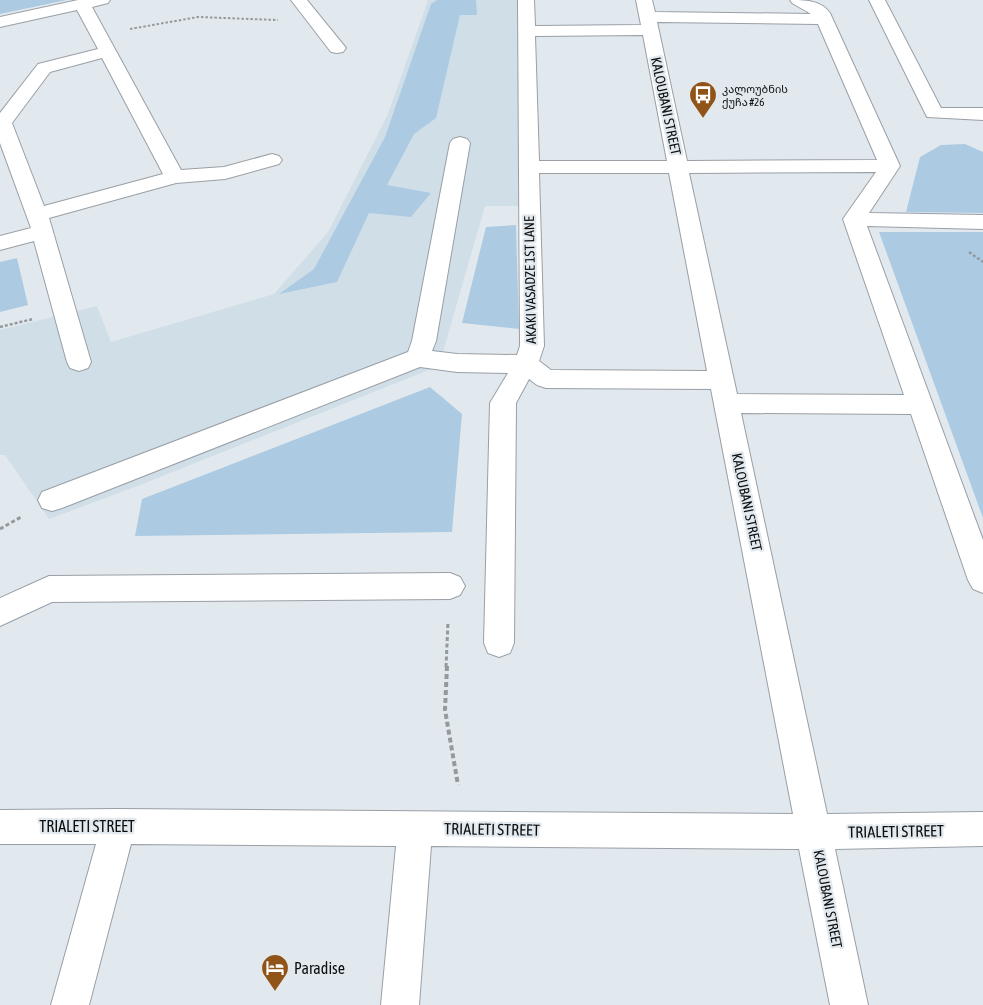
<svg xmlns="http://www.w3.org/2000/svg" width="983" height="1005" font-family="'Asap Condensed','Noto Sans Georgian',sans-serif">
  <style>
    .built { fill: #d0dee8 }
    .green { fill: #accbe3 }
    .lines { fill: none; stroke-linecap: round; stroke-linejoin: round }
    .minor-casing { stroke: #999fa5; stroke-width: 2 }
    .path-far3 { stroke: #93999c; stroke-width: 2; stroke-dasharray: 2.5 2; stroke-linecap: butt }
    .path-far2 { stroke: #93999c; stroke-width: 2.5; stroke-dasharray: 3 2; stroke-linecap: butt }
    .path-far1 { stroke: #93999c; stroke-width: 3; stroke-dasharray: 4 2.5; stroke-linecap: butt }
    .path { stroke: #93999c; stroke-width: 4; stroke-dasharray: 5 3; stroke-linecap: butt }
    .minor { fill: #fff; fill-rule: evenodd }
    .labels { text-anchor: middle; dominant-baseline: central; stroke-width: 4.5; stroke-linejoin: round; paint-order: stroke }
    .far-poi-label { font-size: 11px; fill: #0c0e10; stroke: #e2e9ee; text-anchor: start }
    .street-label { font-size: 14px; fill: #0c0e10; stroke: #e2e9ee }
    .near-street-label { font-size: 16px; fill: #0c0e10; stroke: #e2e9ee }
    .near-poi-label { font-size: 16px; fill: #0c0e10; stroke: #e2e9ee; text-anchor: start }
  </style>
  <rect width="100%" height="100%" fill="#e2e9ee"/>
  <!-- built -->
  <path class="built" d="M428,0H521L525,206H485L439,366L140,485L49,519L5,455H0V330L97,306L111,342L274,294L328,232L388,114Z"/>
  <!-- green -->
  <path class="green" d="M0,0H67L0,14Z
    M437,0H476L477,15H460L436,118L414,134L387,185L431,193L411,217L369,213L337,282L279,294L314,269L385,137L431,4Z
    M965,144L983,152V213L906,212L920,157L941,145Z
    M516,225L519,329L462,323L486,227Z
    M879,232H983V518Z
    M17,258L28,305L0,312V262Z
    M430,387L462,414L452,532L135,536L142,499Z"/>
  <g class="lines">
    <defs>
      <path id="minor" d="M78,0H110L108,3L92,7L181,170L224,167L272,154L279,156L282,160L279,164L225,179L176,183L49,218L91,362L88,368L79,371L70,368L67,362L34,241L0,250V236L31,228L0,143V113L38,64L98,49L77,10L0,27V17ZM102,58L163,174L44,206L12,123L50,72Z
        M291,0H307L346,48L343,52L337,53L331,52Z
        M518,0H534L535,26L641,25L636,0H652L655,12L811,14L792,3L790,0C804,0 821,0 830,13L900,166L869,213L983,215V229L867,226L983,540V593L973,589L968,580L911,414L741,413L827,814L983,812V846L835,849L868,1005H830L799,849L431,846L419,1005H381L396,846L131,844L89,1005H51L96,844H0V810L118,809L793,814L711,389L546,388L537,385L529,379L516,403L514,643L510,653L499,657L488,653L484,643L490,403L508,373L457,372L420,367L62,508L52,511L42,508L38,500L42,492L408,352L412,341L450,143L453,139L460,137L467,139L470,143L436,341L432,351L457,354L517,355L520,346ZM657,22L818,24L877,160L687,161ZM643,35L667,161H539L535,36ZM876,172L843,219L904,395L737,394L689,173ZM539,173H669L707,371L551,370L539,361L544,346Z
        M869,0H885L941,108H983V120L927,117Z
        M450,573L460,577L465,586L460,595L450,599L52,602L0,626V598L49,576Z"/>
    </defs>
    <!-- minor casing -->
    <use href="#minor" class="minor-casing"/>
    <!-- path-far3 -->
    <path class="path-far3" d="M130,29L198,17L278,20"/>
    <!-- path-far2 -->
    <path class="path-far2" d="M969,252L983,262
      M0,327L33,319"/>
    <!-- path-far1 -->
    <path class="path-far1" d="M0,529L21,517
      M446,667L448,622"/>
    <!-- path -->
    <path class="path" d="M447,666L445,710L458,785"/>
    <!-- minor -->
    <use href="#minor" class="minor"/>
  </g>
  <!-- icons -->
  <defs>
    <symbol id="bus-pin" viewBox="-11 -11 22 30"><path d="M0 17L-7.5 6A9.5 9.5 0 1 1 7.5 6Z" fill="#915418" stroke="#e2e9ee"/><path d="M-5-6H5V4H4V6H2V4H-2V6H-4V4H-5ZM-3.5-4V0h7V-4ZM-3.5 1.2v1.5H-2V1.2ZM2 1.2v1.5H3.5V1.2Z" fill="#fff"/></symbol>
    <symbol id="hotel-pin" viewBox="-11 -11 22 30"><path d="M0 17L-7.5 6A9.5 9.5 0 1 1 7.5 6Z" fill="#915418" stroke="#e2e9ee"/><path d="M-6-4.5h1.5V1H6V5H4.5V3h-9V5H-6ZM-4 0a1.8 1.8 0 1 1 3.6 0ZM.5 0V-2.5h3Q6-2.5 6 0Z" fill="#fff"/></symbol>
  </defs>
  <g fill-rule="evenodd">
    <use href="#bus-pin" x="687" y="79" width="32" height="43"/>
    <use href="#hotel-pin" x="259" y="952" width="32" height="43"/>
  </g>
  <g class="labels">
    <!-- far-poi labels -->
    <g class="far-poi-label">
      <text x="722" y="89">კალოუბნის<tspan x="722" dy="13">ქუჩა #26</tspan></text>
    </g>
    <!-- street labels -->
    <g class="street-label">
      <text transform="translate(666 106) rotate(78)">KALOUBANI STREET</text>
      <text transform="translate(530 280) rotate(-91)">AKAKI VASADZE 1ST LANE</text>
      <text transform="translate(747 502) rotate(78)">KALOUBANI STREET</text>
      <text transform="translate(828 899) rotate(79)">KALOUBANI STREET</text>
    </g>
    <!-- near-street labels -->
    <g class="near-street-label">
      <text x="87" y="826">TRIALETI STREET</text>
      <text transform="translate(492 829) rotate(1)">TRIALETI STREET</text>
      <text transform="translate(896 831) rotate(-1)">TRIALETI STREET</text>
    </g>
    <!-- near-poi labels -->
    <g class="near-poi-label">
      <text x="294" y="968">Paradise</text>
    </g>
  </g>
</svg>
